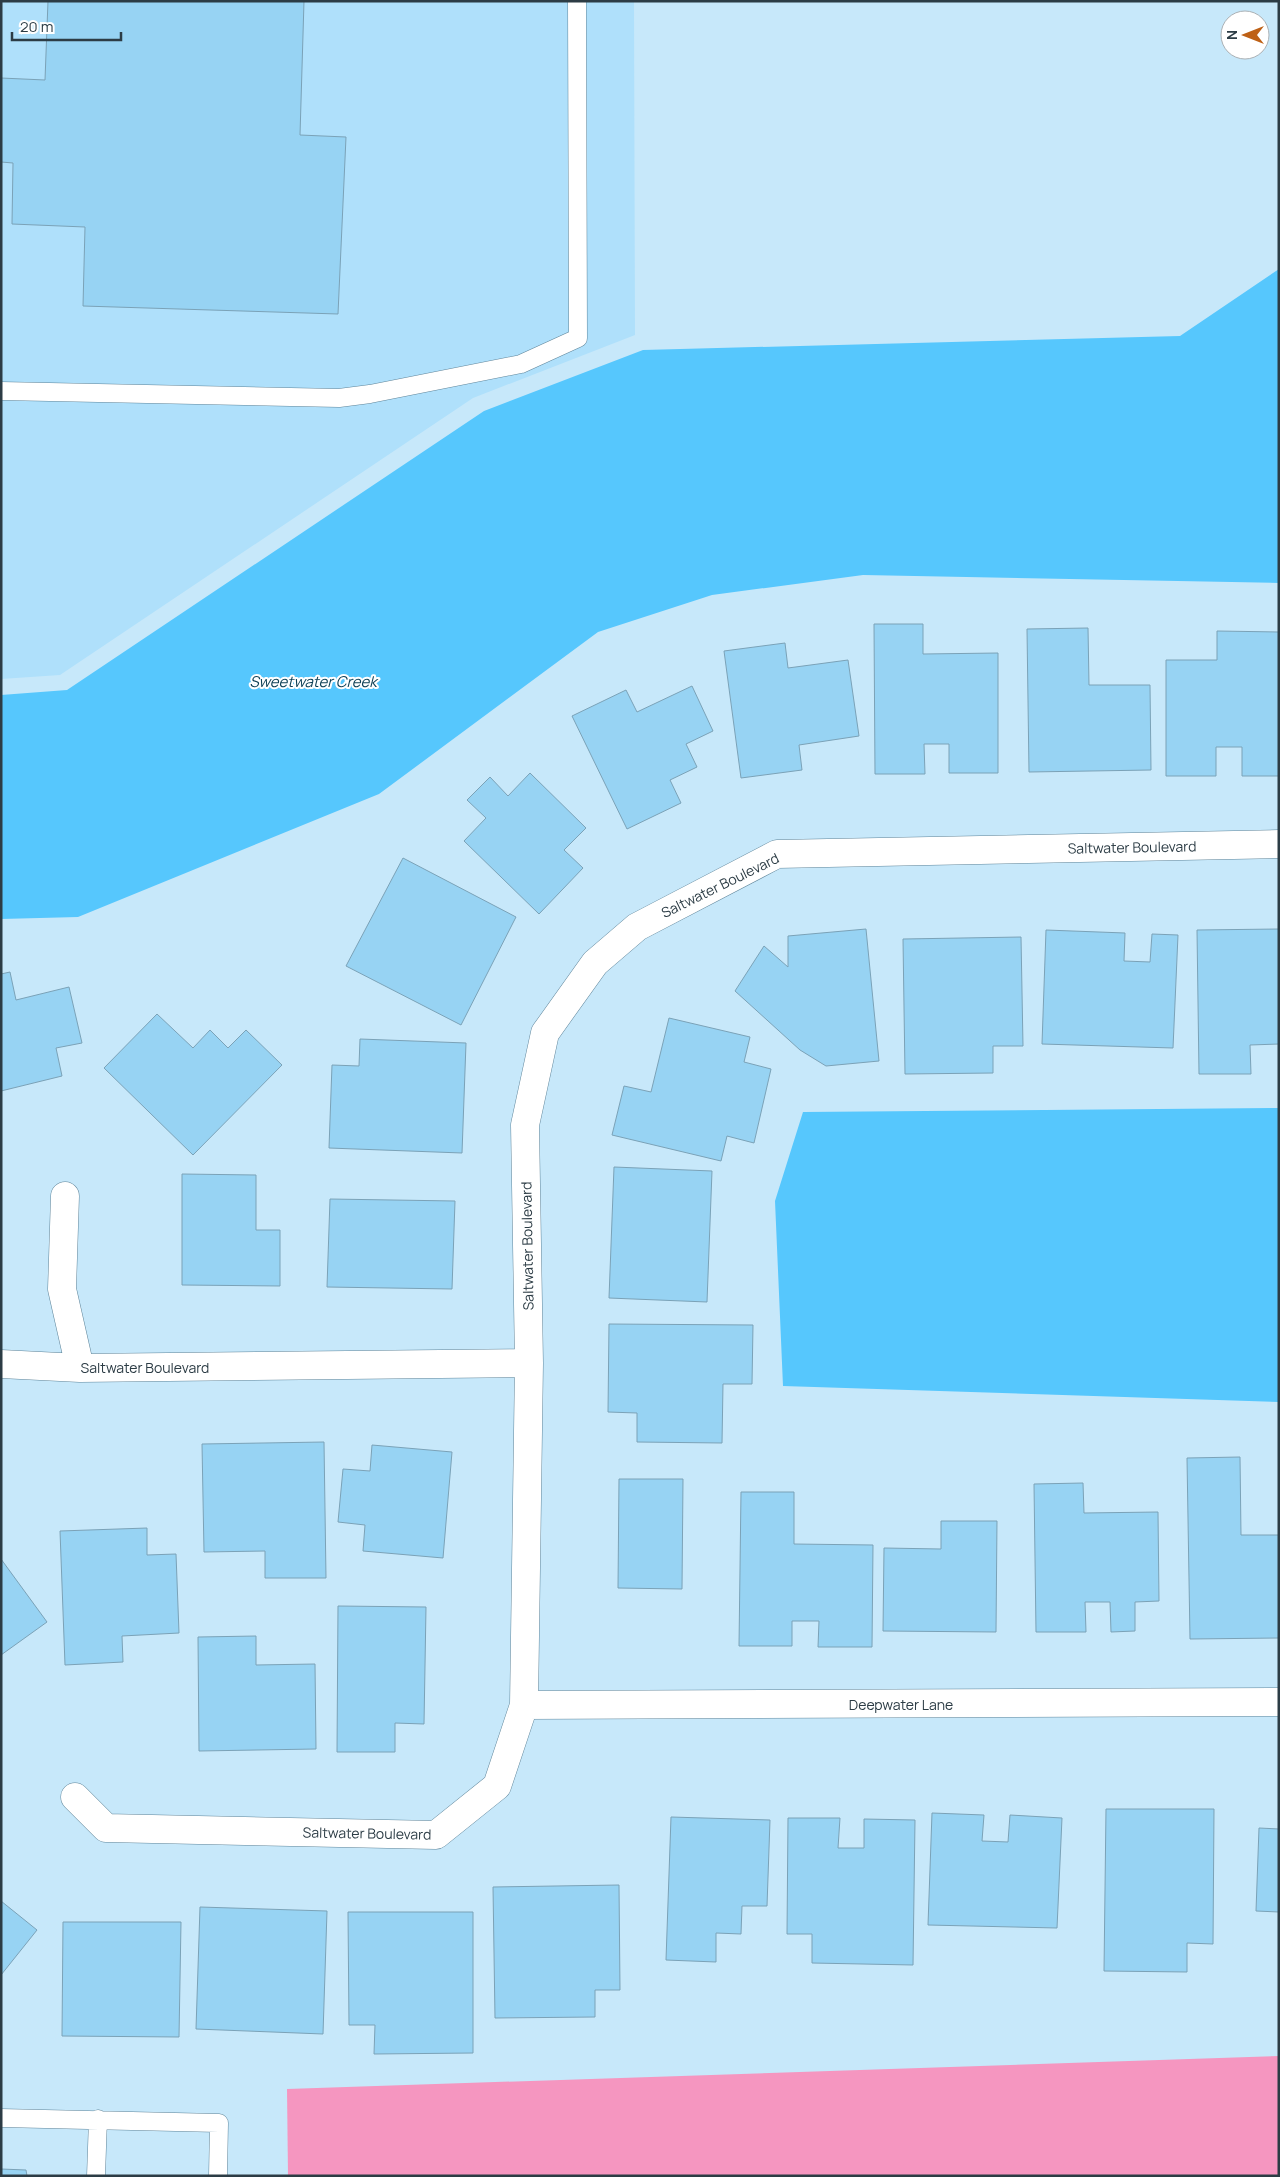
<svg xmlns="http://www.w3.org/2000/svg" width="1280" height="2177" font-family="Manrope,sans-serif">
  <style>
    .built { fill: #afe0fb }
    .green { fill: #f596c0 }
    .water { fill: #56c7fd }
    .building { fill: #97d3f3; stroke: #7ba2b7 }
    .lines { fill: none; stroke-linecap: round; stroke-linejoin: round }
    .lane-casing { stroke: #5f859a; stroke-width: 19 }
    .street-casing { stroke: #5f859a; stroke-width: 29 }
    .lane { stroke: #fff; stroke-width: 18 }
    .street { stroke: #fff; stroke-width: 28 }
    .labels { text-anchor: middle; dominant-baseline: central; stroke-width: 4; stroke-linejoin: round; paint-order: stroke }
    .street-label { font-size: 14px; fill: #2c3c45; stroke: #fff }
    .water-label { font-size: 15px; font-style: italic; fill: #0c3e54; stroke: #fff }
  </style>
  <rect width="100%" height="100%" fill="#c7e8fa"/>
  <!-- built -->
  <path class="built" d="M1,1H634L635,335L473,398L60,675L1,679Z"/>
  <!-- green -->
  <path class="green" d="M1279,2056V2176H288L287,2089Z"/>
  <!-- water -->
  <path class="water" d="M1279,269V583L863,575L712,595L598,632L379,794L78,917L1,919V695L67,690L484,411L643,350L1180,336Z
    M1279,1108V1402L783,1386L775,1201L803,1112Z"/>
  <!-- building -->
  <path class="building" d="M48,1H304L300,135L346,137L338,314L83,306L85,227L12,224L13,163L1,162V78L45,80Z
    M874,624H923V654L998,653V773H949V744H924L925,774H875Z
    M1088,628L1089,685H1150L1151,770L1029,772L1027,629Z
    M1217,631L1279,632V776H1242V747H1216V776H1166V660H1217Z
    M785,643L788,668L848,660L859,736L799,745L802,770L741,778L724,651Z
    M692,686L713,731L686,744L697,767L670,780L681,803L627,829L572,716L626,690L637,712Z
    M530,773L586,828L564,850L583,868L539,914L464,841L486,818L467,800L490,777L508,796Z
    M403,858L516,917L461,1025L346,966Z
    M866,929L879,1061L826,1066L800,1050L735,991L764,946L788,967V936Z
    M1279,929V1044L1250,1045L1251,1074H1199L1197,930Z
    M1046,930L1125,933L1124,961L1150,962L1152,934L1178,935L1173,1048L1042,1044Z
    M1021,937L1023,1046H993V1073L905,1074L903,939Z
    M10,972L16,1000L69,987L82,1043L56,1048L62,1076L1,1091V974Z
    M157,1014L193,1048L210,1030L228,1048L246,1030L282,1065L193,1155L104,1068Z
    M669,1018L750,1037L744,1062L771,1069L754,1143L727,1136L721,1161L612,1135L624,1086L651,1092Z
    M360,1039L466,1043L462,1153L329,1148L332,1065L359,1066Z
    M614,1167L712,1171L707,1302L609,1298Z
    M182,1174L256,1175V1230H280V1286L182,1285Z
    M330,1199L455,1201L452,1289L327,1287Z
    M609,1324L753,1325L752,1384H723L722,1443L637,1442V1413L608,1412Z
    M324,1442L326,1578H265V1551L204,1552L202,1444Z
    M372,1445L452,1452L443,1558L363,1551L365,1525L338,1522L343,1469L370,1471Z
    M1240,1457L1241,1535H1279V1638L1190,1639L1187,1458Z
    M619,1479H683L682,1589L618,1588Z
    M1083,1483L1084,1513L1158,1512L1159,1601L1135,1602V1631L1111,1632L1110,1602H1085L1086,1632H1036L1034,1484Z
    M741,1492H794V1544L873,1545L872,1647H818L819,1621H792V1646H739Z
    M941,1521H997L996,1632L883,1631L884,1548L941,1549Z
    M147,1528V1555L176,1554L179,1633L122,1636L123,1662L65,1665L60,1531Z
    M1,1559L47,1622L1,1655Z
    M338,1606L426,1607L424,1724L395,1723V1752H337Z
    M256,1636V1665L315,1664L316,1749L199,1751L198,1637Z
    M1106,1809H1214L1213,1944L1187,1943V1972L1104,1971Z
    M932,1813L984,1815L982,1841L1008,1842L1010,1815L1062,1818L1057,1928L928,1925Z
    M671,1817L770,1820L767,1906H742L741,1934L716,1933V1962L666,1960Z
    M788,1818H840L838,1848H864V1819L915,1820L913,1965L812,1963V1934H787Z
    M1259,1828L1279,1829V1912L1256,1911Z
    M619,1885L620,1990H595V2017L495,2018L493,1887Z
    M1,1901L37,1930L1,1975Z
    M200,1907L327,1911L323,2034L196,2029Z
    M348,1912H473V2053L374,2054L375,2025H349Z
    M63,1922H181L179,2037L62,2036Z
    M1,2169L26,2170L27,2176H1Z"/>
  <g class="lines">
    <defs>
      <path id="lane" d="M1,391L339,398L370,394L521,364L578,338L577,1
        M1,2118L219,2123L218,2176
        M96,2176L98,2119"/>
      <path id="street" d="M65,1196L62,1289L80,1368
        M1,1364L80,1368L529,1363
        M524,1705L1279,1702
        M75,1797L106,1828L436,1835L497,1786L524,1705L529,1363L525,1125L545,1033L595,963L637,927L777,854L1279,844"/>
    </defs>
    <!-- lane casing -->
    <use href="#lane" class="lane-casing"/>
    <!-- street casing -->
    <use href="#street" class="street-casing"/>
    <!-- lane -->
    <use href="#lane" class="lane"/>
    <!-- street -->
    <use href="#street" class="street"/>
  </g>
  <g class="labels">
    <!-- street labels -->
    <g class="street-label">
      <text transform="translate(1132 847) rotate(-1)">Saltwater Boulevard</text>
      <text transform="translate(720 885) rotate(-26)">Saltwater Boulevard</text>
      <text transform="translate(527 1246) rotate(-91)">Saltwater Boulevard</text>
      <text x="145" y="1367">Saltwater Boulevard</text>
      <text x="901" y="1704">Deepwater Lane</text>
      <text transform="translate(367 1833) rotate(1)">Saltwater Boulevard</text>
    </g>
    <!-- water labels -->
    <g class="water-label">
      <text x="313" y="681">Sweetwater Creek</text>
    </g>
  </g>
  <!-- border -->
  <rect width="1280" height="2177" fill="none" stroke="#2c3c45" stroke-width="5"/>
  <!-- north arrow -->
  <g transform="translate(1245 35) rotate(270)"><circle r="24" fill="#ffffff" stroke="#abb1b5"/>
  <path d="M0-4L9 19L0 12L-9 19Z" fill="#be6015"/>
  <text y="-8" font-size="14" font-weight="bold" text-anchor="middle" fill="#2c3c45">N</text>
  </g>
  <!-- scale -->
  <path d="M12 32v8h109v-8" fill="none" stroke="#2c3c45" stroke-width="2.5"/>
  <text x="20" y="32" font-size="15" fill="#2c3c45" stroke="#ffffff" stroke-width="4" paint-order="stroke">20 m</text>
</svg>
